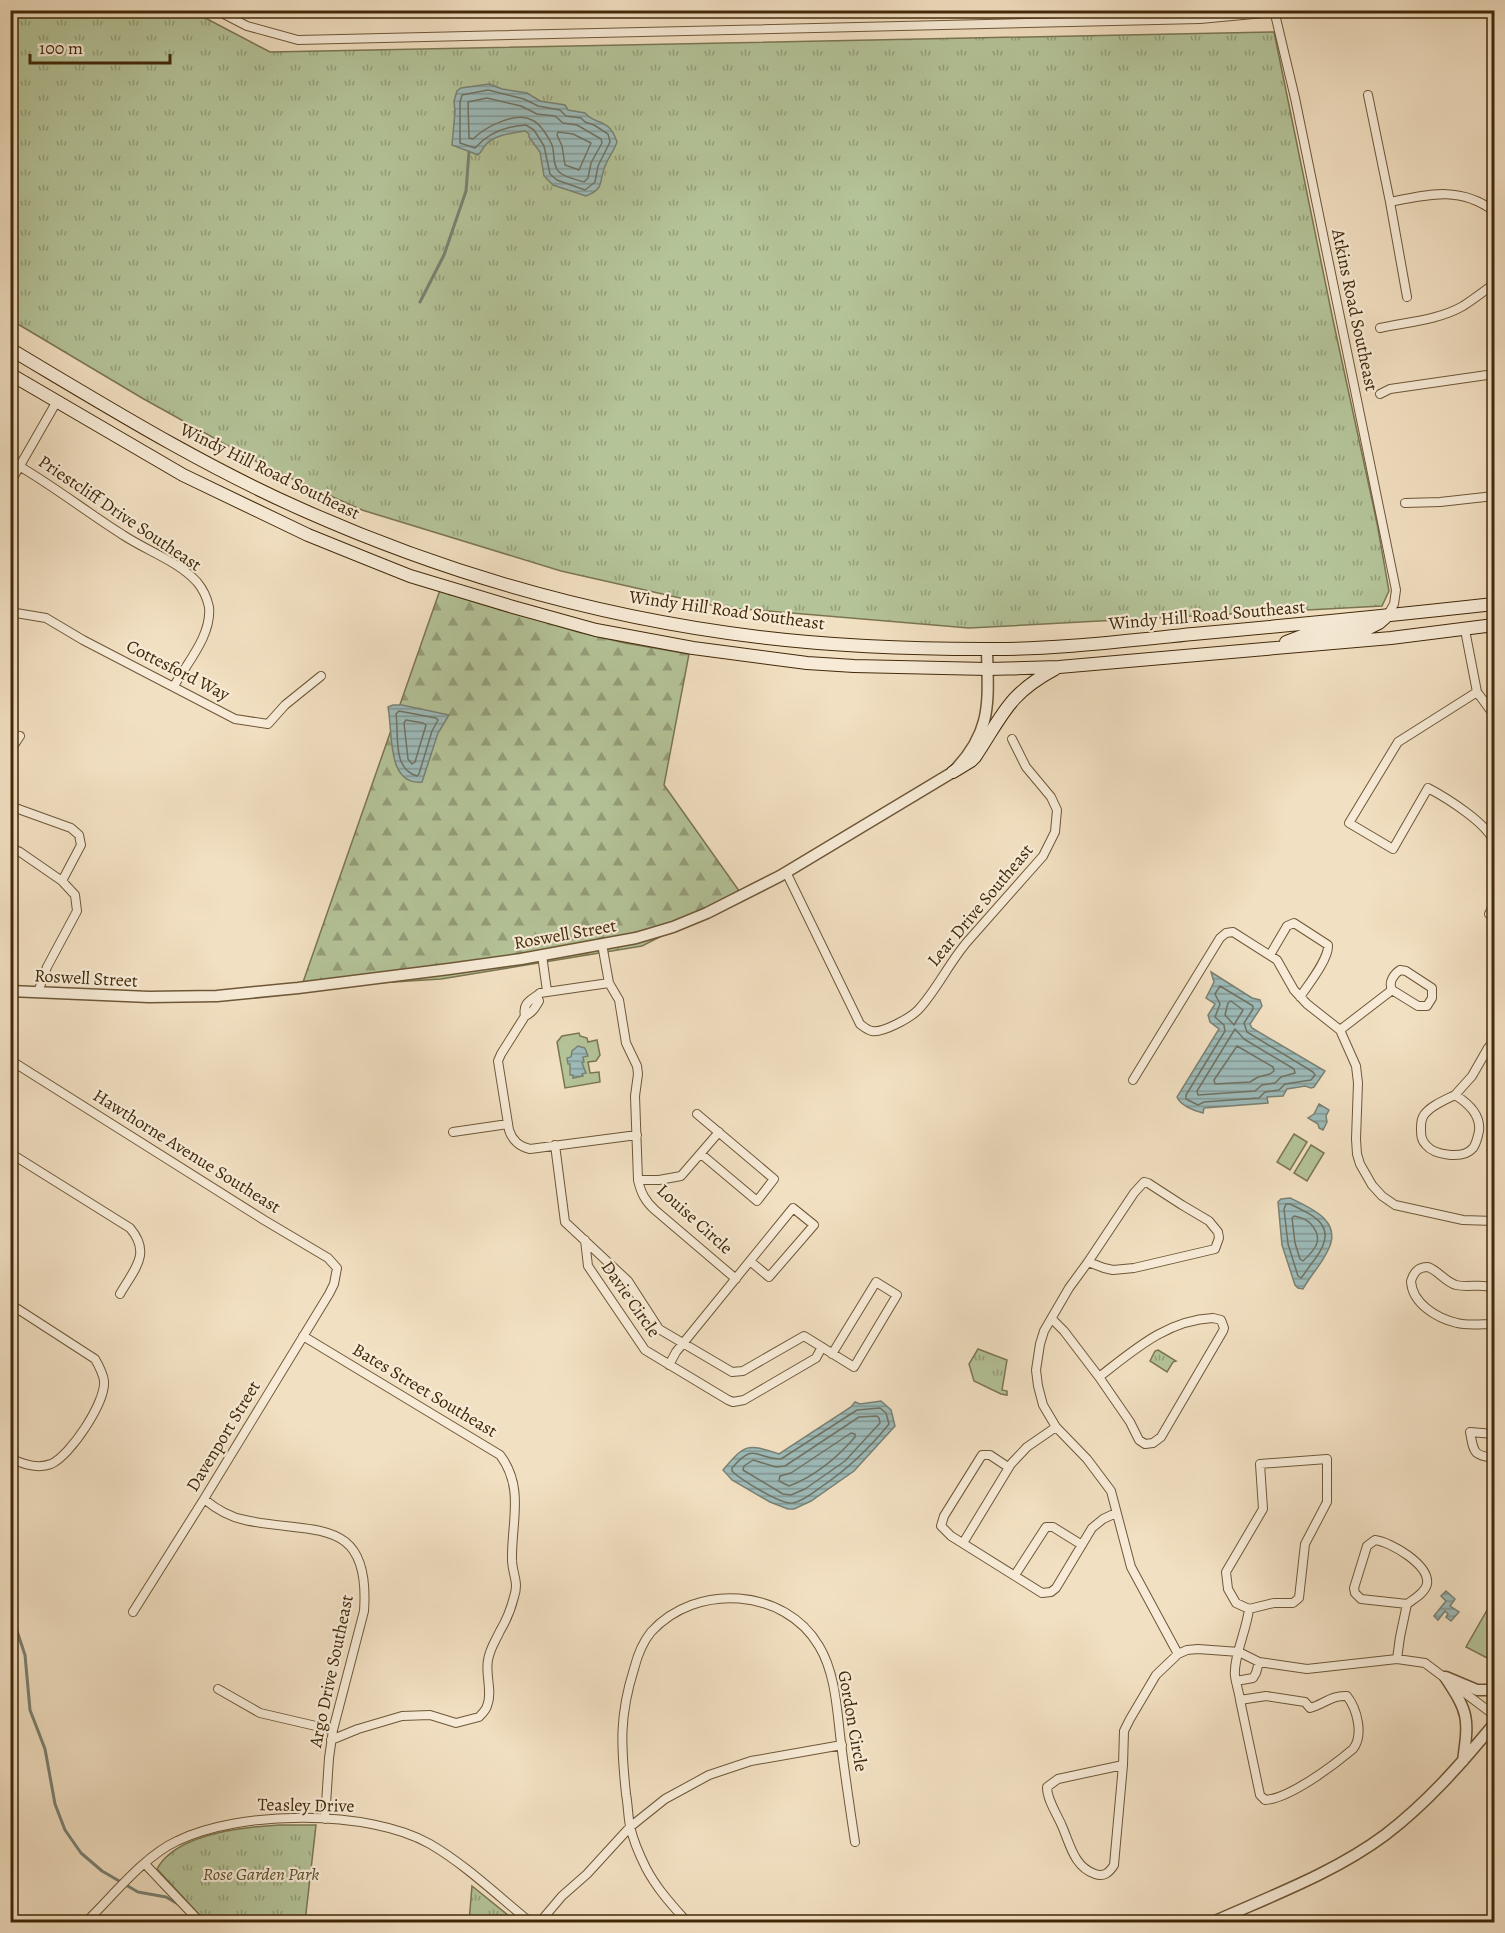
<svg xmlns="http://www.w3.org/2000/svg" width="1505" height="1933" font-family="Alegreya,serif">
  <style>
    .grass { fill: url(#grass-tufts); stroke: #7b7650; stroke-width: 1.5 }
    .forest { fill: url(#forest-firs); stroke: #7b7650; stroke-width: 1.5 }
    .pitch { fill: #b4c398; stroke: #7b7650; stroke-width: 1.5 }
    .water { fill: url(#water-rules); stroke: #798173; stroke-width: 1.5 }
    .lines { fill: none; stroke-linecap: round; stroke-linejoin: round }
    .shore { stroke: #707262; stroke-width: 1.5 }
    .stream { stroke: #798173; stroke-width: 3 }
    .minor-casing { stroke: #6e5737; stroke-width: 10 }
    .tertiary-casing { stroke: #6e5737; stroke-width: 13 }
    .secondary-casing { stroke: #422909; stroke-width: 14 }
    .minor { stroke: #f7ebd7; stroke-width: 8 }
    .tertiary { stroke: #f7ebd7; stroke-width: 10 }
    .secondary { stroke: #f7ebd7; stroke-width: 12 }
    .labels { text-anchor: middle; dominant-baseline: central; stroke-width: 4.5; stroke-linejoin: round; paint-order: stroke }
    .street-label { font-size: 18px; fill: #422909; stroke: #f7ebd7 }
    .park-label { font-size: 18px; font-style: italic; fill: #5e502d; stroke: #f7ebd7 }
  </style>
  <defs>
    <pattern id="grass-tufts" width="24" height="20" patternUnits="userSpaceOnUse" patternTransform="scale(1.5)"><rect width="24" height="20" fill="#b4c398"/><path d="M3 7l-1-3M5 7V3M7 7l1-3M15 17l-1-3M17 17v-4M19 17l1-3" fill="none" stroke="#949e7a"/></pattern>
    <pattern id="forest-firs" width="22" height="20" patternUnits="userSpaceOnUse" patternTransform="scale(1.5)"><rect width="22" height="20" fill="#b4c398"/><path d="M5 1l3.5 6h-7zM16 11l3.5 6h-7z" fill="#949e7a"/></pattern>
    <pattern id="water-rules" width="6" height="5" patternUnits="userSpaceOnUse" patternTransform="scale(1.5)"><rect width="6" height="5" fill="#9dbbba"/><path d="M0 2.5h6" fill="none" stroke="#829895"/></pattern>
  </defs>
  <rect width="100%" height="100%" fill="#f2e0c2"/>
  <filter id="stains"><feTurbulence type="fractalNoise" baseFrequency=".00333" numOctaves="4"/><feColorMatrix values="0 0 0 0 .2 0 0 0 0 .09 0 0 0 0 .02 0 0 0 .5 -.17"/></filter>
  <radialGradient id="worn" r=".72"><stop offset=".6" stop-color="#630" stop-opacity="0"/><stop offset="1" stop-color="#630" stop-opacity=".3"/></radialGradient>
  <!-- grass -->
  <path class="grass" d="M11,11H192L270,52L1274,32L1333,320L1377,523L1389,591L1382,606L969,628L720,607L561,571L362,510L268,468L142,398L11,320Z
    M978,1349L1007,1360L1002,1390L1007,1391V1395L1001,1394L974,1381L969,1364Z
    M1158,1350L1176,1361L1173,1362L1167,1372L1150,1361L1155,1351Z
    M279,1825H316L305,1922H206L157,1869C176,1834 244,1827 279,1825Z
    M472,1886L514,1920L516,1922H469Z"/>
  <!-- forest -->
  <path class="forest" d="M440,590L578,632L625,643L689,654L664,785L742,895L642,946L441,979L301,988Z"/>
  <!-- pitch -->
  <path class="pitch" d="M579,1033L580,1036L587,1038L588,1042L597,1040L600,1055L596,1061L588,1062L590,1073L599,1072L600,1082L565,1088L557,1042L562,1036Z
    M1294,1134L1307,1142L1290,1170L1277,1162Z
    M1311,1145L1324,1153L1307,1181L1294,1173Z
    M1490,1605L1494,1607V1649L1489,1659L1466,1647Z"/>
  <!-- water -->
  <path class="water" d="M489,84L502,89L527,93L540,101L565,105L568,110L585,113C596,126 609,117 617,142C614,151 607,159 604,169C599,183 604,189 586,196L553,185L544,176L540,152L529,137V134L525,131C512,133 492,135 484,147C482,150 481,153 478,155L452,145L455,112L454,101L457,91L461,88Z
    M393,705H402L449,715L438,733L422,782C386,786 393,731 388,707Z
    M1211,972L1252,998L1260,1000L1262,1006L1250,1024L1252,1028L1325,1071L1314,1087L1311,1088L1305,1086L1287,1089L1283,1096L1267,1097L1268,1103L1204,1108L1203,1113C1194,1111 1180,1105 1177,1097L1219,1029L1210,1022L1208,1015L1215,1004L1206,998L1214,982Z
    M578,1046L585,1048L588,1056L583,1057L584,1062L582,1063L586,1073L582,1074L583,1076L573,1078V1075H570V1064H568L567,1058L571,1057L572,1051Z
    M1319,1104L1329,1110L1326,1116L1327,1122L1323,1130L1319,1128L1318,1124L1308,1118L1314,1114Z
    M1290,1198C1313,1209 1344,1222 1327,1252C1321,1265 1310,1276 1303,1289L1298,1288L1295,1285L1282,1245L1278,1202L1281,1199Z
    M881,1401L891,1410L895,1426L854,1471L811,1501L794,1509H788L770,1502L732,1480L723,1470C745,1444 747,1443 779,1454L851,1407L855,1402L860,1404Z
    M1446,1591L1455,1599L1450,1606L1459,1612L1451,1621L1446,1617L1448,1614L1445,1611L1438,1620L1434,1616L1446,1601L1441,1596Z"/>
  <g class="lines">
    <!-- shore -->
    <path class="shore" d="M488,90L524,99L538,106L560,110L566,116L581,118L585,122L594,125L608,134L610,142L598,166L595,182L585,190L557,180L550,174L544,146L534,130L526,125C507,126 488,133 475,148L460,143V102L462,95Z
      M487,98L521,106L537,114L555,116L563,123L577,125L601,139L602,143L591,163L588,178L584,182C577,180 564,177 559,172C552,165 555,153 552,145C549,138 540,123 532,120C516,111 485,127 473,139L469,138L468,102Z
      M558,132L573,134L591,143L579,170L565,165L562,146L557,135Z
      M399,711L436,718L438,720L432,731L419,774L417,776C392,769 399,735 396,714Z
      M406,720L423,723L426,725L415,762L412,764L408,759L404,723Z
      M1220,986L1253,1006V1009L1244,1023L1247,1032L1313,1072L1315,1075L1311,1080L1285,1084L1279,1090L1265,1092L1259,1098L1204,1102L1198,1105L1186,1099V1095L1225,1031L1224,1025L1215,1017L1220,1004L1215,994Z
      M1231,1001L1243,1010L1234,1025L1225,1015L1228,1003Z
      M1235,1029L1244,1039L1294,1069L1295,1073L1281,1077L1275,1083L1262,1085L1255,1091L1198,1095L1197,1091Z
      M1237,1046L1273,1067L1274,1071L1270,1074L1258,1077L1250,1082L1215,1084L1214,1080Z
      M1286,1204H1290C1317,1217 1339,1227 1315,1259C1310,1265 1306,1272 1301,1278L1298,1276L1288,1244L1284,1209Z
      M1294,1216C1300,1217 1306,1219 1311,1224C1324,1239 1316,1249 1303,1261L1300,1259L1295,1243L1292,1218Z
      M880,1408L886,1413L889,1424C868,1450 848,1469 821,1487C813,1493 803,1501 793,1503C781,1505 740,1479 732,1471V1468C755,1441 755,1459 781,1459L857,1410Z
      M877,1416L879,1418L880,1423L845,1461L805,1489L791,1495L783,1494L743,1470L744,1466L753,1460L776,1467L785,1466L859,1417Z
      M851,1433L855,1434V1437C838,1457 814,1477 789,1486L779,1481L780,1476L791,1473Z"/>
    <!-- stream -->
    <path class="stream" d="M420,302L444,255L466,191L469,152
      M10,1566L12,1554
      M10,1599L16,1628L25,1655L30,1710L45,1749L55,1804L65,1830L81,1853L102,1871L138,1892L166,1897L178,1904"/>
    <defs>
      <path id="minor" d="M216,10L247,26L298,40L1200,19L1274,12
        M1274,10L1295,98L1396,590L1394,604L1387,616
        M1368,95L1390,202L1407,297
        M1390,202C1429,194 1460,186 1494,211
        M1380,328C1407,322 1439,320 1463,306C1474,299 1484,291 1494,284
        M1380,394L1390,389L1494,374
        M19,466C55,487 88,513 123,535C147,551 178,561 197,582C203,589 207,598 209,607C212,635 187,663 174,686
        M10,483L57,401
        M1405,503L1440,502L1494,496
        M10,612L46,618L83,640L235,719L268,724L285,705L321,676
        M1465,630L1477,692L1494,715
        M1477,692L1398,742L1349,823L1393,849L1428,788C1445,797 1491,825 1494,844
        M10,751L20,736
        M10,806L71,828L79,835L81,845L62,881
        M10,848L20,852L62,881L75,895L77,911L47,967L38,992
        M786,872L860,1024C864,1027 867,1030 872,1031C883,1033 910,1018 918,1010C936,991 949,963 967,942L1043,856L1055,832L1057,810L1051,797L1026,767L1012,739
        M1494,905L1489,914L1494,917
        M602,944L609,983L619,1000L626,1043L637,1066L638,1074L635,1096L638,1180C641,1193 645,1201 655,1210L736,1279
        M542,955L547,991
        M1270,955L1287,926L1294,923L1328,945C1329,959 1308,985 1300,997
        M1400,970L1406,971L1432,988V998L1427,1006H1418L1392,990C1388,982 1394,974 1400,970Z
        M537,996L539,1001C535,1008 532,1013 525,1016L501,1054L498,1061L509,1130C512,1140 520,1147 530,1149L637,1135
        M525,1016C522,1002 532,1000 540,993L609,983
        M1340,1030L1392,990
        M10,1060L264,1220L328,1258L337,1268L334,1284L329,1294L204,1499L133,1612
        M1133,1080L1220,938L1226,933L1233,932L1277,960L1294,990L1307,1004L1340,1030L1356,1066L1358,1083L1356,1139L1357,1154L1360,1164L1372,1185L1382,1196L1395,1205L1463,1220L1494,1221
        M1455,1095C1468,1103 1481,1114 1479,1131C1478,1136 1476,1144 1473,1148C1463,1160 1434,1155 1426,1145C1421,1140 1421,1135 1421,1128C1421,1123 1421,1119 1424,1115C1430,1106 1445,1100 1455,1095Z
        M1455,1095L1472,1076L1488,1048L1494,1041
        M697,1114L774,1179L757,1201L701,1154
        M453,1132L508,1124
        M555,1145L565,1222L628,1281L659,1329L732,1372L743,1371L804,1336L854,1367L897,1295L876,1282L832,1354
        M10,1153L130,1228C152,1254 134,1269 120,1294
        M638,1180H659L681,1176L719,1132
        M1144,1182L1148,1183L1182,1205L1209,1221L1218,1232L1219,1238L1215,1249L1134,1268L1113,1270L1104,1268L1088,1262L1134,1193Z
        M585,1240L588,1266L645,1350L728,1400L733,1402L744,1400L816,1358L822,1347
        M1088,1262L1069,1288L1044,1331L1040,1344L1036,1370L1038,1386L1043,1405L1056,1427L1087,1459L1111,1491L1131,1567L1178,1654
        M1494,1288C1482,1283 1469,1288 1456,1285C1445,1282 1439,1271 1428,1267C1418,1267 1414,1272 1411,1281C1412,1303 1436,1318 1457,1323C1468,1326 1482,1324 1494,1324
        M10,1304L95,1359C99,1366 103,1373 104,1381C106,1402 70,1456 51,1464C38,1469 22,1464 10,1458
        M1213,1318L1221,1320L1224,1328L1223,1331L1161,1437L1153,1443L1145,1444L1139,1440L1130,1422L1099,1377C1134,1350 1167,1320 1213,1318Z
        M1052,1319L1064,1331L1099,1377
        M303,1336L500,1455C525,1488 511,1523 512,1561C513,1576 519,1582 514,1597C511,1609 506,1621 500,1631C495,1642 490,1648 488,1660C485,1675 493,1692 487,1706C486,1710 482,1714 479,1717L456,1723L430,1715L402,1716L358,1729L331,1740
        M669,1365L676,1352L793,1208L814,1225L769,1277L750,1261
        M1494,1434L1470,1432C1474,1453 1473,1455 1494,1458
        M1327,1459V1502L1305,1544L1299,1598L1293,1603H1274L1249,1609L1236,1603L1228,1589L1226,1572L1263,1509L1260,1464Z
        M1008,1467L990,1455H982L944,1516L941,1526L951,1536L1042,1593L1051,1592L1056,1588L1092,1528L1103,1519L1116,1513
        M204,1499C216,1509 229,1517 245,1520C311,1535 371,1513 364,1611L333,1730L329,1758L325,1819
        M1375,1540C1391,1542 1430,1565 1427,1584C1425,1593 1414,1599 1407,1604L1361,1599L1355,1593L1354,1588L1367,1546Z
        M963,1543L1011,1464L1027,1447L1056,1427
        M1015,1575L1046,1527H1053L1082,1545
        M1397,1659L1400,1637L1407,1604
        M1236,1681L1253,1678L1256,1673L1259,1662
        M218,1689L260,1713L333,1730
        M1266,1696L1305,1702L1310,1708C1324,1704 1332,1695 1347,1696C1357,1709 1364,1735 1353,1749C1334,1765 1289,1799 1265,1800L1260,1795L1240,1700Z
        M1240,1700C1239,1692 1236,1684 1235,1676C1233,1658 1247,1629 1249,1609
        M1123,1765L1124,1731L1130,1719L1156,1675L1178,1654L1187,1650L1198,1649L1239,1652L1259,1662L1307,1669L1397,1659L1425,1663L1494,1715
        M1123,1765L1114,1865C1109,1873 1104,1877 1095,1874C1074,1867 1070,1844 1062,1826C1057,1814 1047,1800 1047,1787L1058,1779Z
        M145,1864L200,1922
        M86,1922C112,1897 144,1856 177,1841C240,1810 368,1809 430,1844C466,1865 498,1896 530,1922
        M540,1922L562,1896L587,1874L630,1827L665,1799L709,1775L751,1761L842,1745
        M687,1922C672,1905 657,1889 646,1868C640,1856 633,1840 630,1826C628,1816 628,1805 626,1794C621,1746 619,1716 634,1669C637,1657 643,1642 651,1632C696,1582 785,1588 819,1646C836,1674 837,1712 841,1743C845,1776 850,1809 855,1842"/>
      <path id="tertiary" d="M10,991L149,997L217,996L298,988L449,969L521,959L636,938L673,927L707,913L780,876L953,772C993,731 988,702 987,649
        M1445,1677C1469,1713 1469,1718 1463,1761
        M1446,1677L1477,1690H1494
        M1213,1922C1271,1896 1334,1873 1385,1835C1427,1803 1461,1764 1494,1724"/>
      <path id="secondary" d="M10,349C106,406 201,465 303,510C447,574 602,618 759,637C833,646 908,649 984,649C1053,650 1124,641 1193,634C1293,625 1394,615 1494,604
        M10,374L183,475L308,535L365,558L410,576L513,607L596,630L693,648L807,663L854,666L987,669L1059,667L1391,638L1494,625
        M1286,642L1307,634L1369,628L1379,623L1387,616
        M953,772L971,761L975,757C1003,715 1008,694 1055,669"/>
    </defs>
    <!-- minor casing -->
    <use href="#minor" class="minor-casing"/>
    <!-- tertiary casing -->
    <use href="#tertiary" class="tertiary-casing"/>
    <!-- secondary casing -->
    <use href="#secondary" class="secondary-casing"/>
    <!-- minor -->
    <use href="#minor" class="minor"/>
    <!-- tertiary -->
    <use href="#tertiary" class="tertiary"/>
    <!-- secondary -->
    <use href="#secondary" class="secondary"/>
  </g>
  <g class="labels">
    <!-- street labels -->
    <g class="street-label">
      <text transform="translate(1355 310) rotate(78)">Atkins Road Southeast</text>
      <text transform="translate(270 471) rotate(26)">Windy Hill Road Southeast</text>
      <text transform="translate(120 513) rotate(34)">Priestcliff Drive Southeast</text>
      <text transform="translate(727 610) rotate(8)">Windy Hill Road Southeast</text>
      <text transform="translate(1207 615) rotate(-5)">Windy Hill Road Southeast</text>
      <text transform="translate(178 670) rotate(27)">Cottesford Way</text>
      <text transform="translate(980 905) rotate(-50)">Lear Drive Southeast</text>
      <text transform="translate(565 934) rotate(-10)">Roswell Street</text>
      <text transform="translate(86 978) rotate(3)">Roswell Street</text>
      <text transform="translate(187 1151) rotate(32)">Hawthorne Avenue Southeast</text>
      <text transform="translate(695 1219) rotate(42)">Louise Circle</text>
      <text transform="translate(631 1299) rotate(55)">Davie Circle</text>
      <text transform="translate(425 1390) rotate(31)">Bates Street Southeast</text>
      <text transform="translate(223 1436) rotate(-59)">Davenport Street</text>
      <text transform="translate(331 1671) rotate(-78)">Argo Drive Southeast</text>
      <text transform="translate(853 1721) rotate(80)">Gordon Circle</text>
      <text transform="translate(306 1805) rotate(1)">Teasley Drive</text>
    </g>
    <!-- park labels -->
    <g class="park-label">
      <text x="261" y="1874">Rose Garden Park</text>
    </g>
  </g>
  <!-- margin -->
  <rect width="1505" height="1933" fill="none" stroke="#f2e0c2" stroke-width="36"/>
  <rect x="12" y="12" width="1481" height="1909" fill="none" stroke="#422909" stroke-width="3"/>
  <rect x="18" y="18" width="1469" height="1897" fill="none" stroke="#422909" stroke-width="1.5"/>
  <!-- scale -->
  <path d="M30 54v9h140v-9" fill="none" stroke="#422909" stroke-width="3"/>
  <text x="39" y="54" font-size="18" fill="#422909" stroke="#f7ebd7" stroke-width="4.5" paint-order="stroke">100 m</text>
  <rect width="100%" height="100%" filter="url(#stains)"/>
  <rect width="100%" height="100%" fill="url(#worn)"/>
</svg>
